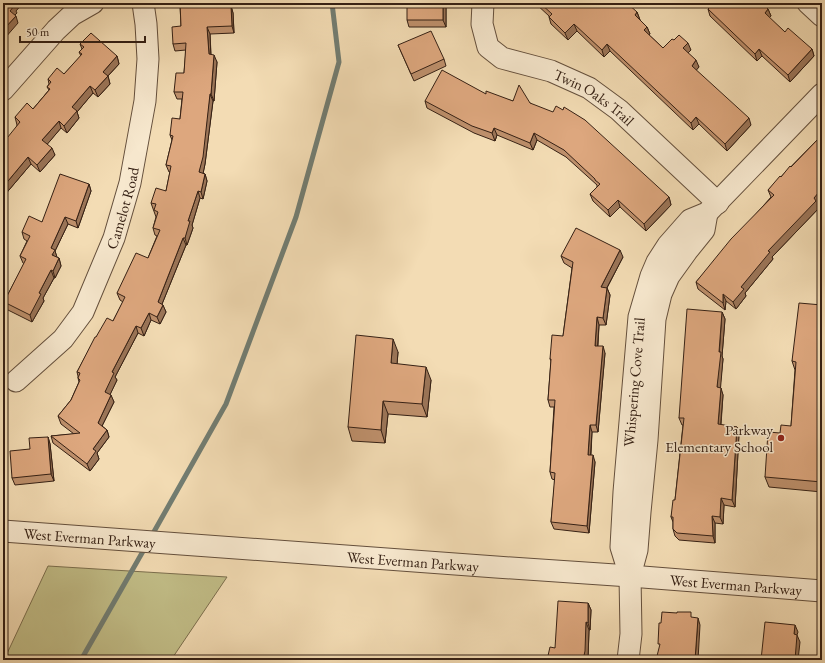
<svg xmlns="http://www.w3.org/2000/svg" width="825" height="663" font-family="'EB Garamond',serif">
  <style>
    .green { fill: #c2be88; stroke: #7c6f4e }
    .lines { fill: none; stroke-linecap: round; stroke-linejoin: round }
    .stream { stroke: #727d72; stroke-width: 5 }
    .minor-casing { stroke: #644f3c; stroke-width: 23 }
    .minor { stroke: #f7e8ce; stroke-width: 21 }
    .wall { fill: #be906c; stroke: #352014 }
    .shaded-wall { fill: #9b7558; stroke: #352014 }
    .building { fill: #dda77e; stroke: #352014 }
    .poi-dot { fill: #8f2418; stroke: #f7e8ce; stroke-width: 1.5 }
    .labels { text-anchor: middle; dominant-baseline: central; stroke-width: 3; stroke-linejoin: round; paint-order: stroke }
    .street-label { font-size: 15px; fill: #352014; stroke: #f7e8ce }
    .poi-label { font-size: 15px; fill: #352014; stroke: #f7e8ce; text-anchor: end }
  </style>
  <rect width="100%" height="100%" fill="#f3dcb4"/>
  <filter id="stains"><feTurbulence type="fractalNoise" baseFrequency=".005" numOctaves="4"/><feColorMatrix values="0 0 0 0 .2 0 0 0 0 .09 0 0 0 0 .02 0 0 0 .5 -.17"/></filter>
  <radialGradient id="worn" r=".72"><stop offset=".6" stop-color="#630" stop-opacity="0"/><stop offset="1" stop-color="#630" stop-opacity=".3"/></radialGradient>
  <!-- green -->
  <path class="green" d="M48,566L227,577L171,660H4Z"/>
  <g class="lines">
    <!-- stream -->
    <path class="stream" d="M151,537L226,404L296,217L339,62L332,3
      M81,660L146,546"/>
    <defs>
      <g id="minor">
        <path id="s1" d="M483,3L482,24L488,47L502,58L551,71L589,88L619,110L718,203"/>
        <path d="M808,3L822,16"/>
        <path d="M3,90L56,30L72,15L93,3"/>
        <path id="s2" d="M16,381L63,339L83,312L114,238L130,183L145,101L148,59L146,24L143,3"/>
        <path id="s3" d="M3,531L496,567L630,576L822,591"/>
        <path d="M630,576L637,550L640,512L647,440L655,319L661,294L669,276L687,251L704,230L707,213"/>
        <path id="s4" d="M628,660L631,634L630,576L621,547L624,492L639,317L651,276L657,262L668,245L690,220L707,213L822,94"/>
      </g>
    </defs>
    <!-- minor casing -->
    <use href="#minor" class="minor-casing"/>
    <!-- minor -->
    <use href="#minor" class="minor"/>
  </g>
  <!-- wall -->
  <path class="wall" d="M174,3H212L213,6H231L233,13L234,33L210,34L211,54L217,62L214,101H213L205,164L203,173L205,174L207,181L203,199L200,198L192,225L193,228L187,245H186L162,304L166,312L160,324L151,320L144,336L138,333L115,377L117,380L110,394L114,402L102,426L107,430L109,437L97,453L99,459L90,471L53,443L51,436L74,434L61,424L58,416L71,400L79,382L78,378V376L77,372L96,337L113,321L123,302L120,300L117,293L148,258L157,236L155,235L153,228L156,217L151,203L166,191L170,172H169L166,165L172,140L170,135L180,119L182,99H177L174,92L184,73L186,50L175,51L173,44L181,26L180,5H175Z
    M446,3V27H409L407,20Z
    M535,3H608L611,6L637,12L640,20L647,27L650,34L649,35L663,48L674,40L691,50L688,53L699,67L696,70L751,125L727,151L699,124L693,130L610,51L604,57L577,31L568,40L551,24L549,17V16Z
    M704,3H762L768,9L771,16L769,18L785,32L812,49L814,56L790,82L762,56L757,61L710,16L708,9L709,8Z
    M80,44L117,56L119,64L108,76L110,84L98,97L93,93L77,112L79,118L67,133L61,128L47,144L55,155L40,172L31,164L3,197L17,125L15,117L33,109L49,90L47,87L49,84L48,79L64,74L81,56L79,52L82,49Z
    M398,45L444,59L446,66L414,81Z
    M486,94L513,101L530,103L669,197L671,205L646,231L620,207L610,217L593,201L590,194L597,187V185L566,157L537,140L533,150L497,135L495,141L474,133L427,108L425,101Z
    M822,135V195L821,196L822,199L818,204L819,208L772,257L773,259L745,293L746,296L736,309L726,301L725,310L698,289L696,282L771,197L768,190Z
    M89,184L91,191L78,228L68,224L55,251L57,258H59L61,266L55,278H54L43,298L44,301L32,322L6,309L4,302L24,264L23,263L20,256L27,241L24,239L22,232L42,222Z
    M561,256L623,257L607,288L610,295L606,325H599L598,346L605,353L598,432H592L591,455L595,462L589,533L554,529L551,522L555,480L552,479L550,472L554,407H550L548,400L551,361L550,359L563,336L572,268L564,263Z
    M822,305V492L769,487L765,477L780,433L791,426L795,370L792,361Z
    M722,312L725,319L722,356L723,359L720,387L723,395L721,425L737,427L739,434L735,507L724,505L723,524L715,523V543L679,540L675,536L673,529V522L671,517L675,500L683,425H682L679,418Z
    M398,352L397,364L431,380L427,417L388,414L385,443L352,441L348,427Z
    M48,437L50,444L54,481L15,485L12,478L30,449Z
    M588,603L591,610L590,630H589L588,658L555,648Z"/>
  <!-- shaded-wall -->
  <path class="shaded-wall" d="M14,3H23L16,11L17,13L12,18L10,11Z
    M443,3H446V27L443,20Z
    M231,6L233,13L234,33L232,26Z
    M768,9L771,16L767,20L765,13Z
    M637,12L640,20L637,22L635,15Z
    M16,16L18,23L5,38L3,34V30Z
    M574,24L577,31L568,40L565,33Z
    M207,27L210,34L211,61L209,54Z
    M647,27L650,34L647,37L644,30Z
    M688,43L691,50L686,55L683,48Z
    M607,44L610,51L604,57L602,50Z
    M759,49L762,56L757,61L755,54Z
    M812,49L814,56L790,82L788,75Z
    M214,55L217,62L214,101L211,94Z
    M117,56L119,64L105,79L103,72Z
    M696,60L699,67L694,73L692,66Z
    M108,76L110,84L98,97L95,90Z
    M90,86L93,93L77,112L79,118L67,133L64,126L72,107Z
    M210,94L213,101L205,164L202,179L199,172Z
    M696,117L699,124L693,130L691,123Z
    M749,118L751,125L727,151L725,144Z
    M59,121L61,128L45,147L42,140Z
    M494,128L497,135L495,141L492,133Z
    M534,133L537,140L533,150L530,143Z
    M52,148L55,155L40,172L37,165Z
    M28,157L31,164L3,197V187Z
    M205,174L207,181L203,199L201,192Z
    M89,184L91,191L78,228L76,221Z
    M822,185V195L821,196L822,199L818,204L819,208L772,257L773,259L745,293L746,296L736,309L733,302L741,287L768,251L814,198L817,190Z
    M198,191L200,198L192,225L193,228L187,245L185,238L188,221Z
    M669,197L671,205L646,231L644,224Z
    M618,200L620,207L610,217L608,210Z
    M65,217L68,224L55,251L57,257L55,262L51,248Z
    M183,238L186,245L160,309L158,302Z
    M620,250L623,257L603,295L601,287Z
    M59,258L61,266L55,278L53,271Z
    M51,270L54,278L43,298L44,301L32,322L30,315L39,293Z
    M607,288L610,295L606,325L603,318Z
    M723,294L726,301L725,310L723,303Z
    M163,305L166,312L160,324L157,317Z
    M722,312L725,319L722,356L723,359L720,394L717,387Z
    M149,313L151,320L144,336L141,328Z
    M597,317L599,325L597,353L595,346Z
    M136,326L138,333L115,377L117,380L108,399L105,392L112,372Z
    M393,339L398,352L396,377L391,363Z
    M603,346L605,353L598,432L596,425Z
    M426,367L431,380L427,417L422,404Z
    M721,388L723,395L720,432L718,424Z
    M111,395L114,402L100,430L98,423Z
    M383,401L388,414L385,443L381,430Z
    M590,425L592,432L590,462L588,455Z
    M737,427L739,434L735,507L732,500Z
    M107,430L109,437L97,453L99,459L90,471L87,464L93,449Z
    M48,437L50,444L54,481L51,474Z
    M593,455L595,462L589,533L587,526Z
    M721,498L724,505L723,524L720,517Z
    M712,516L715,523V543L713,536Z
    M588,603L591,610L590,630L588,623Z
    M698,618L700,625L698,660H695Z
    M586,622L589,630L588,658L587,660H583Z
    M795,625L798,632L797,635L800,642L798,660H795L794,634Z"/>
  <!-- building -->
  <path class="building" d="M3,3H14L13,4L14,6L10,11L16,16L3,30Z
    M180,3H211V6H231L232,26L207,27L209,54L214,55L211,94H210L203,157L199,172L205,174L201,192L198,191L188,221H190L185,238H183L158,302L163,305L157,317L149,313L141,328L136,326L112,372L114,373L105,392L111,395L98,423L107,430L93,449L96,451L87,464L51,436L80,433L58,416L71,400L80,380L78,378L80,373L77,372L95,337H96L107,318L113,321L125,297L117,293L136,253L148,258L160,230L153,228L158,212L154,210L156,204L151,203L156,188L166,191L171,166L166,165L173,136L170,135L172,118L180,119L183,92H174L176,73H184L186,43L173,44L172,27L181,26Z
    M407,3H443V20H407Z
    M540,3H608L611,6L614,3H627L637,12L635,15L647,27L644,30L663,48L672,39L674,40L679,35L688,43L683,48L696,60L692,66L749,118L725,144L696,117L691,123L607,44L602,50L574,24L565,33L549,17L552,14Z
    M709,3H762L768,9L765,13L785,32L788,28L812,49L788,75L759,49L755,54L708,9L712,5Z
    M431,31L444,59L411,74L398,45Z
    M91,33L117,56L103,72L108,76L95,90L90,86L72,107L77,111L64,126L59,121L42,140L52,148L37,165L28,157L3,187V143L20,122L15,117L27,103L33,109L50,89L47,87L51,82L48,79L57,68L64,74L82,54L79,52L84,47L80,44Z
    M442,70L486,94V91L513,101L519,85L530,103L553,112L556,106L563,110L564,107L585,120L669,197L644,224L618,200L608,210L590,194L600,184L595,180V179L564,150L534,133L530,143L494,128L492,133L472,126L425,101Z
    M822,135V185L817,190L819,192L814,198L816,201L768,251L770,252L741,287L744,289L733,302L723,294V303L696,282L731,239L774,195L768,190L780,176L781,177L790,166L791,167Z
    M60,174L89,184L76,221L65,217L51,248L55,250L52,255L59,258L53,271L51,270L39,293L41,294L30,315L4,302L26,259L20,256L30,236L22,232L29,216L42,222Z
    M576,228L620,250L601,287L607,288L603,318L597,317L595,346H603L596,425H590L588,455H593L587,526L551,522L555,473L550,472L555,400H548L551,359H550L552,335L563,336L573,262L561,256Z
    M799,303L822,305V482L765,477L768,432L780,433L781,425L791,426L796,362L792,361Z
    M687,309L722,312L719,352H721L717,387L721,388L718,424L737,427L732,500L721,498L720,517L712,516L713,536L677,533L673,529V517H671L673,500H675L684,418H679Z
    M356,335L393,339L391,363L426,367L422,404L383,401L381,430L348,427Z
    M48,437L51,474L12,478L10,451L30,449L29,438Z
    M558,601L588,603V623L586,622L585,651L583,660H547L550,647L555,648Z
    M662,612L677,613V612H691V617L698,618L695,660H656L660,644H658L659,623H661Z
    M765,622L795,625L794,634L797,635L795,660H761Z"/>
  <!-- markers -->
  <circle class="poi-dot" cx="781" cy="438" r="4"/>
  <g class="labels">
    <!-- street labels -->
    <g class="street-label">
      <text stroke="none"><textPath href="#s1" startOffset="164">Twin Oaks Trail</textPath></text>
      <text stroke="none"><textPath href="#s2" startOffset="208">Camelot Road</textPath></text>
      <text stroke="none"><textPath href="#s4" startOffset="280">Whispering Cove Trail</textPath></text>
      <text stroke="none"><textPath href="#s3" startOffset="87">West Everman Parkway</textPath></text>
      <text stroke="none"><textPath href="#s3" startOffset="411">West Everman Parkway</textPath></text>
      <text stroke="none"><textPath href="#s3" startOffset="735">West Everman Parkway</textPath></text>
    </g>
    <!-- poi labels -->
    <g class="poi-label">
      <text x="773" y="429">Parkway<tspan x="773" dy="17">Elementary School</tspan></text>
    </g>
  </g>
  <!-- margin -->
  <rect width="825" height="663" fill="none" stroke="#f3dcb4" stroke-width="16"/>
  <rect x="4" y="4" width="817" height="655" fill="none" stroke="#352014" stroke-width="2"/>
  <rect x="8" y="8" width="809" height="647" fill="none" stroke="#352014"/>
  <!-- scale -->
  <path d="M20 36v6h125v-6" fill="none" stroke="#352014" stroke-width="2"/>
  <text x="26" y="36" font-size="12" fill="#352014" stroke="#f7e8ce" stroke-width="3" paint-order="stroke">50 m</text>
  <rect width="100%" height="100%" filter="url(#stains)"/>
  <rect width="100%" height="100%" fill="url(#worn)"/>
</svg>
